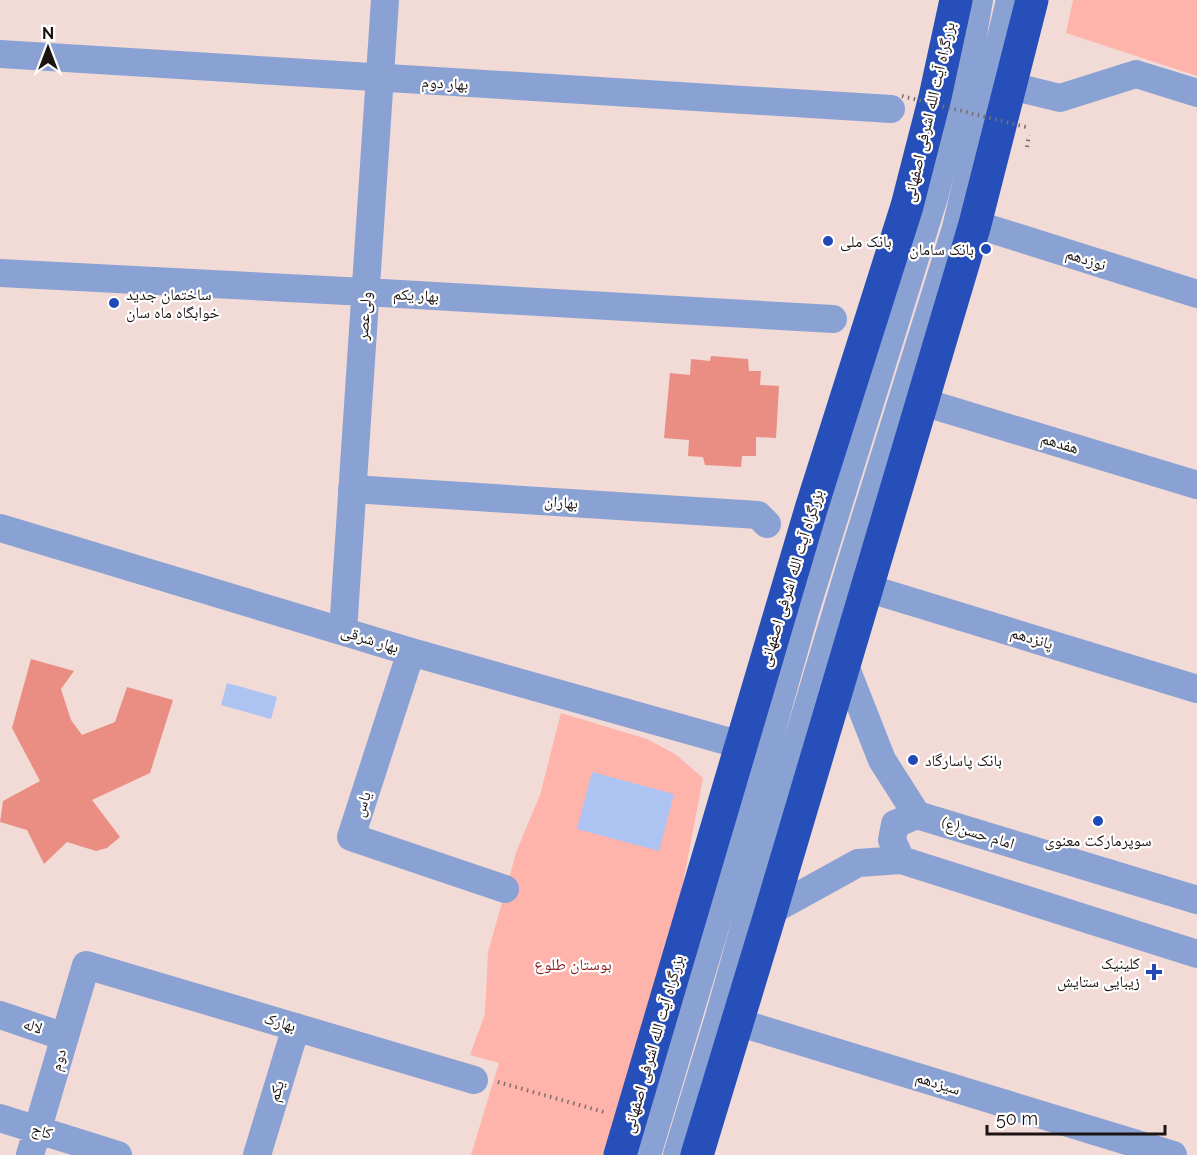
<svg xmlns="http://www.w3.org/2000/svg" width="1197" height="1155" font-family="Raleway,'Noto Naskh Arabic',sans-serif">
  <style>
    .green { fill: #feb4ab }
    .water { fill: #adc3f1 }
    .building { fill: #ea8d82 }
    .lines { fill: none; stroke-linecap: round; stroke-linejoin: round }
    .path { stroke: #7d6e6b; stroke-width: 4; stroke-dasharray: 1.5 4.5; stroke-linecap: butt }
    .minor { stroke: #89a1d3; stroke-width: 28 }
    .highway { stroke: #264fba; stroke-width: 33 }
    .path-bridge { stroke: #7d6e6b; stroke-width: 4; stroke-dasharray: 1.5 4.5; stroke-linecap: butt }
    .poi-dot { fill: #204ab8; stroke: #fff; stroke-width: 2 }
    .labels { text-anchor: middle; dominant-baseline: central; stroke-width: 4.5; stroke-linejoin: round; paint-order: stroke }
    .street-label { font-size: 16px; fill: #1c1413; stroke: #fff }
    .poi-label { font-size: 16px; fill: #1c1413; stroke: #fff; text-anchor: start }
    .park-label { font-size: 16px; fill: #881a19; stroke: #fff }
  </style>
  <rect width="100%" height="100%" fill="#f2dad6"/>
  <!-- green -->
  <path class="green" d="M1073,0H1197V76L1066,33Z
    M561,713L647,739L675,754L703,778L682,888L648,1016L604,1155H471L499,1063L470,1055L485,1014L488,952L517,850L540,795Z"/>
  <!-- water -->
  <path class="water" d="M227,683L277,697L271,719L221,705Z
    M592,772L674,794L659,851L577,829Z"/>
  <!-- building -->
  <path class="building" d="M711,356L748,359L749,371H761L760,385L779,386L776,438L756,437V456H742L741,467L705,465L703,457L688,456L689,440L664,438L670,373L690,375L691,359L710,361Z
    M31,659L74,671L61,689L71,720L82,735L115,722L127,687L173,700L150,773L92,800L120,837L107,848L96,851L67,842L44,864L27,830L0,822L3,801L40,781L12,728Z"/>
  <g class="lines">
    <!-- path -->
    <path class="path" d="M1027,147L1029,135
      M498,1082L604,1112"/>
    <!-- minor -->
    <path class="minor" d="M0,54L891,109
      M1011,86L1060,98L1136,74L1197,93
      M975,224L1197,294
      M0,273L365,292L833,319
      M923,402L1197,485
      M352,489L758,515L767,524
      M0,528L411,652L741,745
      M867,588L1197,689
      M343,631L385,0
      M411,652L351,837L505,889
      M845,666L882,760L917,815L1197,900
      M901,860L892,840L895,824L917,815
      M771,911L858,863L901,860L1197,954
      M0,1015L65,1037
      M737,1022L1173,1155
      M0,1118L118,1155
      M30,1155L86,965L474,1080
      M257,1155L296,1027
      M647,1155L725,894L806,608L934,197L966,74L979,0
      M677,1155L719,1017L792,759L850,567L956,228L1010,0"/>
    <!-- highway -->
    <path class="highway" d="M620,1155L811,509L907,206L935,97L956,0
      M697,1155L771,911L975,224L1032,0"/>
    <!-- path-bridge -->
    <path class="path-bridge" d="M902,96L1030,128"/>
  </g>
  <!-- markers -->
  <g class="poi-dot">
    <circle cx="828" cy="241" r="6"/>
    <circle cx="986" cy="249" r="6"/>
    <circle cx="114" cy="303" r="6"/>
    <circle cx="913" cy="760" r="6"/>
    <circle cx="1098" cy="821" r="6"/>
    <path d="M1151 963h6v6h6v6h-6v6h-6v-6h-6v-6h6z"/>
  </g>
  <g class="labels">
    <!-- street labels -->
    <g class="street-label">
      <text transform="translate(445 83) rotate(3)">بهار دوم</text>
      <text transform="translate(929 112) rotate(-77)">بزرگراه آیت الله اشرفی اصفهانی</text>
      <text transform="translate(1086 259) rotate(18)">نوزدهم</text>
      <text transform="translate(416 295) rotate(3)">بهار یکم</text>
      <text transform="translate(364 316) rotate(-86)">ولی‌عصر</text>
      <text transform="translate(1060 443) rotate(17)">هفدهم</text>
      <text transform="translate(561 502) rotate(4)">بهاران</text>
      <text transform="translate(791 578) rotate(-73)">بزرگراه آیت الله اشرفی اصفهانی</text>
      <text transform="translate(1032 638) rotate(17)">پانزدهم</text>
      <text transform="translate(370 639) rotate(17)">بهار شرقی</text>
      <text transform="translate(362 804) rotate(-72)">یاس</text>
      <text transform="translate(978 833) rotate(17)">امام حسن(ع)</text>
      <text transform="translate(280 1022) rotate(16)">بهارک</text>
      <text transform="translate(33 1026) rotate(18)">لاله</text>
      <text transform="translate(653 1044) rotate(-74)">بزرگراه آیت الله اشرفی اصفهانی</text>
      <text transform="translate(58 1060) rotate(-74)">دوم</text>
      <text transform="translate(938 1083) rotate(17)">سیزدهم</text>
      <text transform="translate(276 1091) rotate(-73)">یکم</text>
      <text transform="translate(42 1131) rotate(17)">کاج</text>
    </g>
    <!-- poi labels -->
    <g class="poi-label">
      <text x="840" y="241">بانک ملی</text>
      <text x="974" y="249" text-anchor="end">بانک سامان</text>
      <text x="126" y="294">ساختمان جدید<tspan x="126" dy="18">خوابگاه ماه سان</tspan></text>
      <text x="925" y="760">بانک پاسارگاد</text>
      <text x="1098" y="840" text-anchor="middle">سوپرمارکت معنوی</text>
      <text x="1140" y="963" text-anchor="end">کلینیک<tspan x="1140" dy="18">زیبایی ستایش</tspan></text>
    </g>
    <!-- park labels -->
    <g class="park-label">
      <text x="573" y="964">بوستان طلوع</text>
    </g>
  </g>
  <!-- north arrow -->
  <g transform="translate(48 48)" stroke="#ffffff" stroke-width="4.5" paint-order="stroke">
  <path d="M0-4.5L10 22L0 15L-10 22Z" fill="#1c1413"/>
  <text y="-9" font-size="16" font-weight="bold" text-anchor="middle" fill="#1c1413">N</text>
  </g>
  <!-- scale -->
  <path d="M987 1125v9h178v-9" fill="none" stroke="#1c1413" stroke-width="3"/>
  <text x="996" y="1125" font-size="18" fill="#1c1413" stroke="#ffffff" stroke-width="4.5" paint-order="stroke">50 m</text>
</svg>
